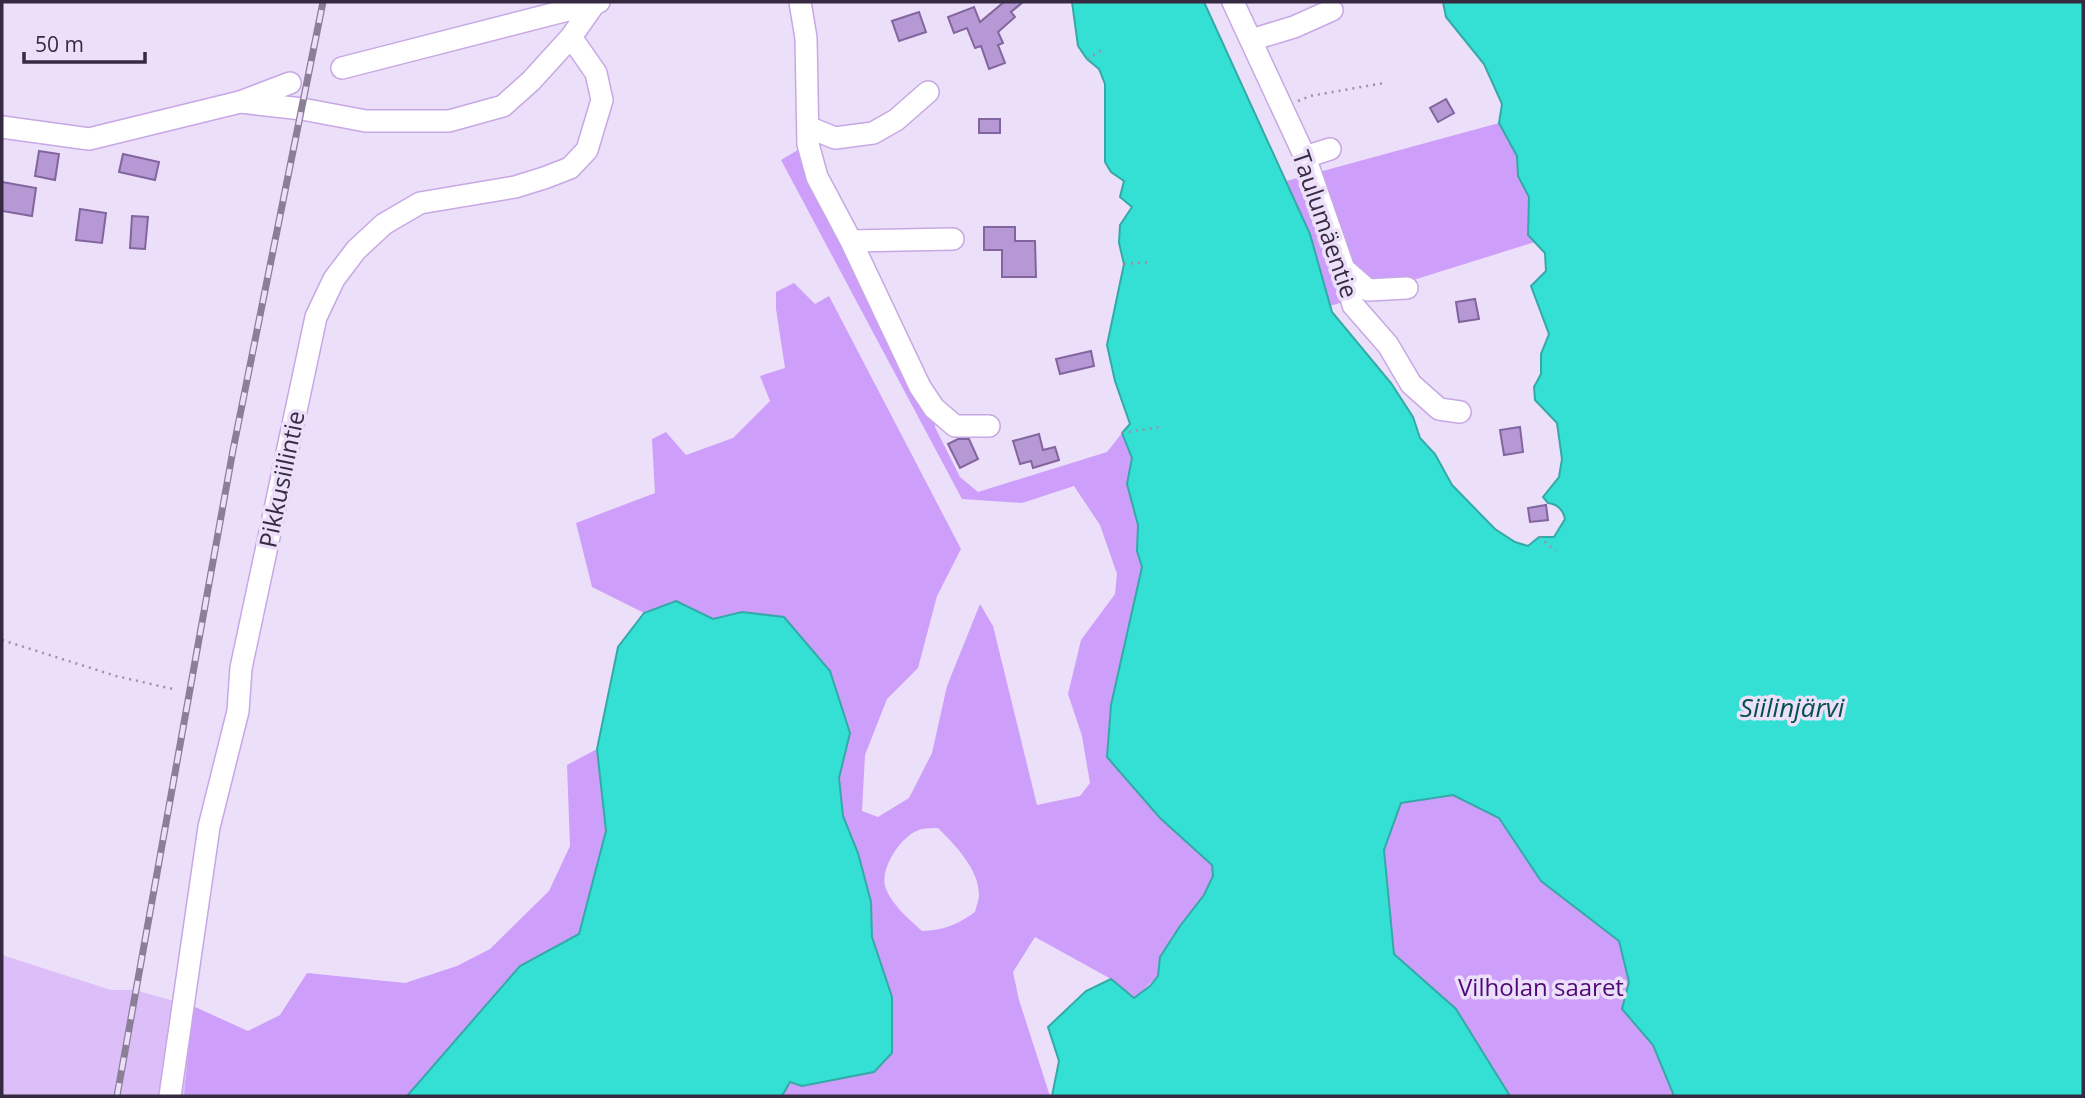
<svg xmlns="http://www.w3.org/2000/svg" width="2085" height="1098" font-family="'Open Sans',sans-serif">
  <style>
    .green { fill: #dcbff9 }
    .forest { fill: #ce9ffa; fill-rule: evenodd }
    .water { fill: #33e0d3; stroke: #34a9a8; stroke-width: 2 }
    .building { fill: #b698d4; stroke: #82659e; stroke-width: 2 }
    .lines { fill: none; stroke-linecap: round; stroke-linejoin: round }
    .minor-casing { stroke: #c7a8e5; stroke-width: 24 }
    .path { stroke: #9c90a9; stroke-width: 2.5; stroke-dasharray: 2 5; stroke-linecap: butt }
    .minor { stroke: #fff; stroke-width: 21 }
    .rail-casing { stroke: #8b7f98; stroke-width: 7 }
    .rail { stroke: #ecdff9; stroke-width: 4.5; stroke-dasharray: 13; stroke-linecap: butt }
    .labels { text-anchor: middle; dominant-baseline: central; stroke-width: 7; stroke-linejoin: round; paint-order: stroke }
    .street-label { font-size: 24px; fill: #362a42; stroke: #ecdff9 }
    .park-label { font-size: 24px; fill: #4f0a77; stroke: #ecdff9 }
    .water-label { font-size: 26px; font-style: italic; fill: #05504a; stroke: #ecdff9 }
  </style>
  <rect width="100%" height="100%" fill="#ecdff9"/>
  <!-- green -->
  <path class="green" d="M2,955L111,990H135L195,1007L190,1031L184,1096H2Z"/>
  <!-- forest -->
  <path class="forest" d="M1499,123L1517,156L1518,176L1529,197L1528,235L1535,242L1330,306L1310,234L1286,181Z
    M808,144L934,408L935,427L960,477L978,492L1107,452L1122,433L1132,458L1127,484L1138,525L1137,550L1142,567L1111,705L1107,757L1160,818L1212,865L1213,876L1204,895L1180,926L1160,957L1158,976L1135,998L1111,979L1035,937L1013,972L1019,1000L1050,1096H782L790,1082L892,997L872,937L871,902L858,853L843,816L839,778L850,733L742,612L713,619L676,601L644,613L592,587L576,523L655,493L652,439L666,432L686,455L733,438L770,401L760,376L785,368L776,309V292L794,283L815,304L829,296L961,549L937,596L918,668L887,699L865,755L862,811L878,817L909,798L932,753L947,686L980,604L993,626L1037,805L1080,796L1090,783L1082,736L1068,694L1081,640L1115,594L1117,574L1100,525L1074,486L1022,503L962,499L781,160ZM938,828C955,845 979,869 979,895C979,900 976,907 975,912C957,925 944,930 922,931C909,919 893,906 886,889C878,870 902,833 922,829C927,828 933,828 938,828Z
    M597,749L606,831L579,934L520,966L407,1096H184L190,1031L195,1007L248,1031L280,1015L307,973L405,983L457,966L490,949L549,891L570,846L567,765Z
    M1453,795L1499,818L1541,881L1619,941L1629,982L1622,1009L1653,1045L1674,1096H1510L1456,1009L1394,954L1384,850L1401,803Z"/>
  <!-- water -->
  <path class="water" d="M1072,2H1204L1310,234L1332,312L1391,383L1413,417L1420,438L1435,454L1452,485L1495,529L1515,542L1528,546L1539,537H1554L1565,519C1563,510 1558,504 1548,503L1543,497L1559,477L1562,459L1557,423L1535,400L1534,387L1541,374V354L1549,334L1531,286L1546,271L1545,253L1528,235L1529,197L1518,176L1517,156L1499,123L1502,104L1484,64L1446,17L1443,2H2083V1096H1674L1653,1045L1622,1009L1629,982L1619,941L1541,881L1499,818L1453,795L1401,803L1384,850L1394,954L1456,1009L1510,1096H1052L1059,1061L1048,1027L1086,991L1111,979L1134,998L1150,986L1158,976L1160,957L1180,926L1204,895L1213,876L1212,865L1160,818L1107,757L1111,705L1142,567L1137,551L1138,525L1127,484L1132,458L1122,433L1130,424L1115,381L1107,345L1124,264L1119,243L1120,225L1132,207L1120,197L1124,181L1111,172L1105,162V84L1099,69L1087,59L1078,46Z
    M676,601L713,619L742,612L784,617L830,671L850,733L839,778L843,816L858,853L871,902L872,937L892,997V1053L874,1072L802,1086L790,1082L782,1096H407L520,966L579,934L606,831L597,749L618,647L644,613Z"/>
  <!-- building -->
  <path class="building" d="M1004,2H1023L1011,12L1015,17L998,32L1003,43L998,45L1005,63L989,69L981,46L975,48L967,28L954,33L948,17L974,7L980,22Z
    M919,12L926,32L899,41L892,21Z
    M1446,99L1454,113L1438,122L1430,108Z
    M979,119H1000V133H979Z
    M39,151L59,154L55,180L35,176Z
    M123,154L159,162L155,180L119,172Z
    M2,182L36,188L32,216L2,211Z
    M80,209L106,213L102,243L76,240Z
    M132,216L148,217L145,249L130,248Z
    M984,227H1015V241H1035L1036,277H1002V250H984Z
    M1475,299L1479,319L1459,322L1456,302Z
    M1091,351L1094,366L1060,374L1056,359Z
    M1520,427L1523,452L1504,455L1500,430Z
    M1039,434L1043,450L1055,447L1059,460L1033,468L1031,461L1020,464L1013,441Z
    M958,439H969L978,459L960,468L948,444Z
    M1546,505L1548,520L1530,522L1528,508Z"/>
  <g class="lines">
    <defs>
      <path id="minor" d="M800,2L806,38L808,144L817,177L851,241L920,387L934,408L955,426H989
        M1233,2L1305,157L1344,269L1353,305L1388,345L1411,384L1439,409L1460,412
        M1251,40L1294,27L1332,10
        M342,68L599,2
        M240,102L302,109L366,121H449L503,106L531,81L571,37L595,3
        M2,127L89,139L240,102L290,83
        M808,127L835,138L873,133L896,120L928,92
        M1305,157L1330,149
        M851,241L953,239
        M1344,269L1368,290L1407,288
        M170,1096L209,827L238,711L241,668L316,317L334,279L356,250L384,224L420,203L515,187L544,178L570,168L587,150L602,100L596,73L571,37"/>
    </defs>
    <!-- minor casing -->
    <use href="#minor" class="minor-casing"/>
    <!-- path -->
    <path class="path" d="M1087,59L1104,49
      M1298,101L1310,96L1384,83
      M1124,264L1150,262
      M1122,433L1160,427
      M1539,537L1556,551
      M2,640L116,676L173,689"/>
    <!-- minor -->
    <use href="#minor" class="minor"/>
    <defs>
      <path id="rail" d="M117,1096L233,450L323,2"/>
    </defs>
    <!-- rail casing -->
    <use href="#rail" class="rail-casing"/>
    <!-- rail -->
    <use href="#rail" class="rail"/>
  </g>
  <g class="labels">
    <!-- street labels -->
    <g class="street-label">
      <text transform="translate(1326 224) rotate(71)">Taulumäentie</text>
      <text transform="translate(281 479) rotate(-78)">Pikkusiilintie</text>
    </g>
    <!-- park labels -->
    <g class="park-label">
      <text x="1541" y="986">Vilholan saaret</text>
    </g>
    <!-- water labels -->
    <g class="water-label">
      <text x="1792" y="707">Siilinjärvi</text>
    </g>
  </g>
  <!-- border -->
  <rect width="2085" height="1098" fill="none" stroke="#362a42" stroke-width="7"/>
  <!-- scale -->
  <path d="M24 52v10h121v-10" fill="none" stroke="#362a42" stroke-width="3.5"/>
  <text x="35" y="52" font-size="21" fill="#362a42" stroke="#ecdff9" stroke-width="5" paint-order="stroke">50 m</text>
</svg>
